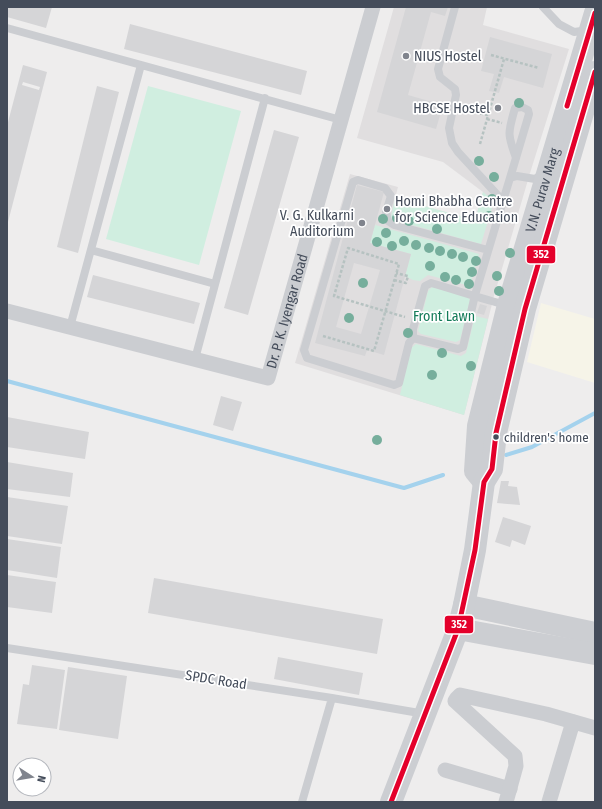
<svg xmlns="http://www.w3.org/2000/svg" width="602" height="809" font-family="'Fira Sans Condensed',sans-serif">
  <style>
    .commercial { fill: #f6f4e8 }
    .education { fill: #e0dedf }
    .green { fill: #d0eee0 }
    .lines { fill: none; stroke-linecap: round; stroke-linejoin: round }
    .stream { stroke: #a4d2ed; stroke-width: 4 }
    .building { fill: #d5d5d7; fill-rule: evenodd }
    .path { stroke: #b6c2c1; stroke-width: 2.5; stroke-dasharray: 3 2; stroke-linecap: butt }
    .lane { stroke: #cbcdd1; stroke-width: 8 }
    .street { stroke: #cbcdd1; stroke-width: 15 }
    .secondary { stroke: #ccced2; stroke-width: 22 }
    .bus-1-casing { stroke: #fff; stroke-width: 8 }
    .bus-1 { stroke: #e4002b; stroke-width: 5 }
    .tree { fill: #76ae9c }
    .poi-dot { fill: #80848d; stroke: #fff; stroke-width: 1.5 }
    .bus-dot { fill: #444c5a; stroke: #fff; stroke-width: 1.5 }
    .labels { text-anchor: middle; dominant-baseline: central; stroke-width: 3.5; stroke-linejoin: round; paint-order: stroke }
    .bus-label { font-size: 13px; fill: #444c5a; stroke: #fff; text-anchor: start }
    .poi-label { font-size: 14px; fill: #444c5a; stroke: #fff; text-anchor: start }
    .street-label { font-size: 14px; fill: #444c5a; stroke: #fff }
    .park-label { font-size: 14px; fill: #147b59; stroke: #fff }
    .line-badge { stroke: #fff; stroke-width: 1.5 }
    .badge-label { font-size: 11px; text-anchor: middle; font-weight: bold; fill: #fff }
  </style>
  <rect width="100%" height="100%" fill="#eeeded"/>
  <!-- commercial -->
  <path class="commercial" d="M541,303L595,319V383L527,362Z"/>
  <!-- education -->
  <path class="education" d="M394,7H487L483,25L569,49L530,173L494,296L464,415L295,363L350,174L398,187L395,198L475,220L483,192L443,162L357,138Z"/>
  <!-- green -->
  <path class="green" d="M148,86L241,111L199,265L106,239Z
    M483,192L494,201L481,244L394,220L391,217L395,198L475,220Z
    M375,225L479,254L470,286L428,275L420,281L413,280L405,276L411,254L370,243Z
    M432,287L467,296L470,300L460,340L456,342L421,334L418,331L428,291Z
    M475,316L488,319L464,415L400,395L411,348L416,344L461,356L466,353Z"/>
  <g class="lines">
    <!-- stream -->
    <path class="stream" d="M7,381L404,488L443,475
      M506,455L532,447L595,413"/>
  </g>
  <!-- building -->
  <path class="building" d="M7,7H52L46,28L7,17Z
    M406,7H448L445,16L431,12L408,95L443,105L436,129L377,112Z
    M130,24L307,71L301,95L124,49Z
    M490,37L552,54L543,88L504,77L499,93L489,91L494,74L481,71Z
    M23,65L47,72L8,222L7,126ZM23,82L40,87L39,90L22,85Z
    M97,86L119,92L78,253L57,247Z
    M274,130L299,137L248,315L224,308Z
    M357,185L384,192L370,243L411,254L384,355L367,350L365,356L315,343ZM354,263L380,270L361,334L336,327Z
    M93,275L200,303L194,324L87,297Z
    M480,304L487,306L484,315L477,313Z
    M221,396L242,402L233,431L213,425Z
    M7,417L89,432L85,459L7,447Z
    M7,462L73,473L70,497L7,489Z
    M501,481H509L508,486L517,487L520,505L497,503Z
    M7,497L68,506L62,544L7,536Z
    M503,517L531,526L525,545L512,540L510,547L495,542Z
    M7,539L61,547L57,578L7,570Z
    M7,575L56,582L52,613L7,607Z
    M154,578L383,619L377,654L148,613Z
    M278,657L363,673L359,695L274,679Z
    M32,665L65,670L57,729L17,724L23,684L29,685Z
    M68,667L127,676L118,739L59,730Z"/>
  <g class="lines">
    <!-- path -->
    <path class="path" d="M491,55L539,68
      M488,115L478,113L479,109L489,112
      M487,119L502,123
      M480,144L504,59
      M394,280L406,283L408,276L396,273
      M323,336L374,351L399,264L348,248L334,296L405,317"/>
    <!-- lane -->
    <path class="lane" d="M455,7L438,69L440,77L455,89L456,95L449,128L452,143L458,152L503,201L475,295L463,347L458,349L413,338V329L425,286L431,283C456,290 482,299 507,305
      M543,7L559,24L574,32L589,30
      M7,28L341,120
      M510,178L529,114L528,110L522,107L515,108C508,133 507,133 516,158
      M503,201L510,178L517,176L535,179L543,174
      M91,250L215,284
      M70,327L141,65
      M413,338L409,343L399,383L394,385L307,358L304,350L353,182L358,180L385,188L391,196L386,212L388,221L394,225L488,250
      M195,359L265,98
      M7,648L332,698L425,714
      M302,802L332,698"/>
    <!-- street -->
    <g class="street">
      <path id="s1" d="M7,311L268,378L373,7"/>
      <path d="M445,770L510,789"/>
      <path d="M506,802L516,766L515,756L455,701L457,698L460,695L546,714L595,728"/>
      <path d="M549,802L573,722"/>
    </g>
    <!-- secondary -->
    <g class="secondary">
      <path id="s2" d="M484,482L475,471L478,426L508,305L595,13"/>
      <path d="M464,605L595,633"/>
      <path d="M458,629L595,654"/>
      <path d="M391,802L458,629L464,605L475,550L484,482L492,469L496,433L525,309L595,72"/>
    </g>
    <defs>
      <path id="bus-1" d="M567,106L595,13
        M391,802L458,629L475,550L484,482L492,469L496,433L525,309L595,72"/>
    </defs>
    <!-- bus-1 casing -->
    <use href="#bus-1" class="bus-1-casing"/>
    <!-- bus-1 -->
    <use href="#bus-1" class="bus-1"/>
  </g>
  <!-- trees -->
  <g class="tree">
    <circle cx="519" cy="103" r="5"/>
    <circle cx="479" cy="161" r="5"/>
    <circle cx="494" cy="177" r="5"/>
    <circle cx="492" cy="199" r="5"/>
    <circle cx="489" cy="216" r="5"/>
    <circle cx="397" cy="218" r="5"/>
    <circle cx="383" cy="219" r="5"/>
    <circle cx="409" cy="221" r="5"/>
    <circle cx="437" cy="229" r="5"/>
    <circle cx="386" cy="233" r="5"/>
    <circle cx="404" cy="241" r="5"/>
    <circle cx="377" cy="242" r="5"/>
    <circle cx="416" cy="245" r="5"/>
    <circle cx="392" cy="246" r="5"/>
    <circle cx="429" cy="248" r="5"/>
    <circle cx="440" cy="251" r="5"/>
    <circle cx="510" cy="253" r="5"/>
    <circle cx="452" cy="254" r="5"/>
    <circle cx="463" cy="257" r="5"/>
    <circle cx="476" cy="261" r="5"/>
    <circle cx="430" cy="266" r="5"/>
    <circle cx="472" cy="272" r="5"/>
    <circle cx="497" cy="276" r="5"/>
    <circle cx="445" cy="277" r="5"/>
    <circle cx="456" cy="280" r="5"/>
    <circle cx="363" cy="283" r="5"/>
    <circle cx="469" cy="284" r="5"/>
    <circle cx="499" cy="291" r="5"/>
    <circle cx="349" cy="318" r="5"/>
    <circle cx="408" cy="333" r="5"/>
    <circle cx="442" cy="353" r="5"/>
    <circle cx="471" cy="366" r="5"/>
    <circle cx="432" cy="375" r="5"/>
    <circle cx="377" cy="440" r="5"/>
  </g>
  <!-- markers -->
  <g class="poi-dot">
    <circle cx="406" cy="56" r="4"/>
    <circle cx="498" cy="108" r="4"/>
    <circle cx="387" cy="209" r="4"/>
    <circle cx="362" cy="223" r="4"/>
  </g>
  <circle class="bus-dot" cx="496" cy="437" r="3.5"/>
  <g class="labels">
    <!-- bus labels -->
    <g class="bus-label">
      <text x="504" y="437">children's home</text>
    </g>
    <!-- poi labels -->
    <g class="poi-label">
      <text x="414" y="56">NIUS Hostel</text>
      <text x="490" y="108" text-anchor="end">HBCSE Hostel</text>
      <text x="395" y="201">Homi Bhabha Centre<tspan x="395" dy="16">for Science Education</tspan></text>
      <text x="354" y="215" text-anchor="end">V. G. Kulkarni<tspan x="354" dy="16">Auditorium</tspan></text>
    </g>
    <!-- street labels -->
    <g class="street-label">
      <text stroke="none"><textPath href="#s2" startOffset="304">V.N. Purav Marg</textPath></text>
      <text stroke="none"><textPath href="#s1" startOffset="339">Dr. P. K. Iyengar Road</textPath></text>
      <text transform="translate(216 680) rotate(9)">SPDC Road</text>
    </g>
    <!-- park labels -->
    <g class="park-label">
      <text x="444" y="316">Front Lawn</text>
    </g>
  </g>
  <g class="line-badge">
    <rect x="526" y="245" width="30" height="19" rx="4" fill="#e4002b"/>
    <rect x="444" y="615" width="30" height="19" rx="4" fill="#e4002b"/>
  </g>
  <g class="badge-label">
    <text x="541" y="258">352</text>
    <text x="459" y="628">352</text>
  </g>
  <!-- border -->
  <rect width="602" height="809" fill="none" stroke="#444c5a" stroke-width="16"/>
  <!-- north arrow -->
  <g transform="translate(32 777) rotate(102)"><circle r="19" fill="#ffffff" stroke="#b4b7bd"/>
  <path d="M0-3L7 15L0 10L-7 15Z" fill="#80848d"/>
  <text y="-6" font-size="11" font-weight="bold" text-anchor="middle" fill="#444c5a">N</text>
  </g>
</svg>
